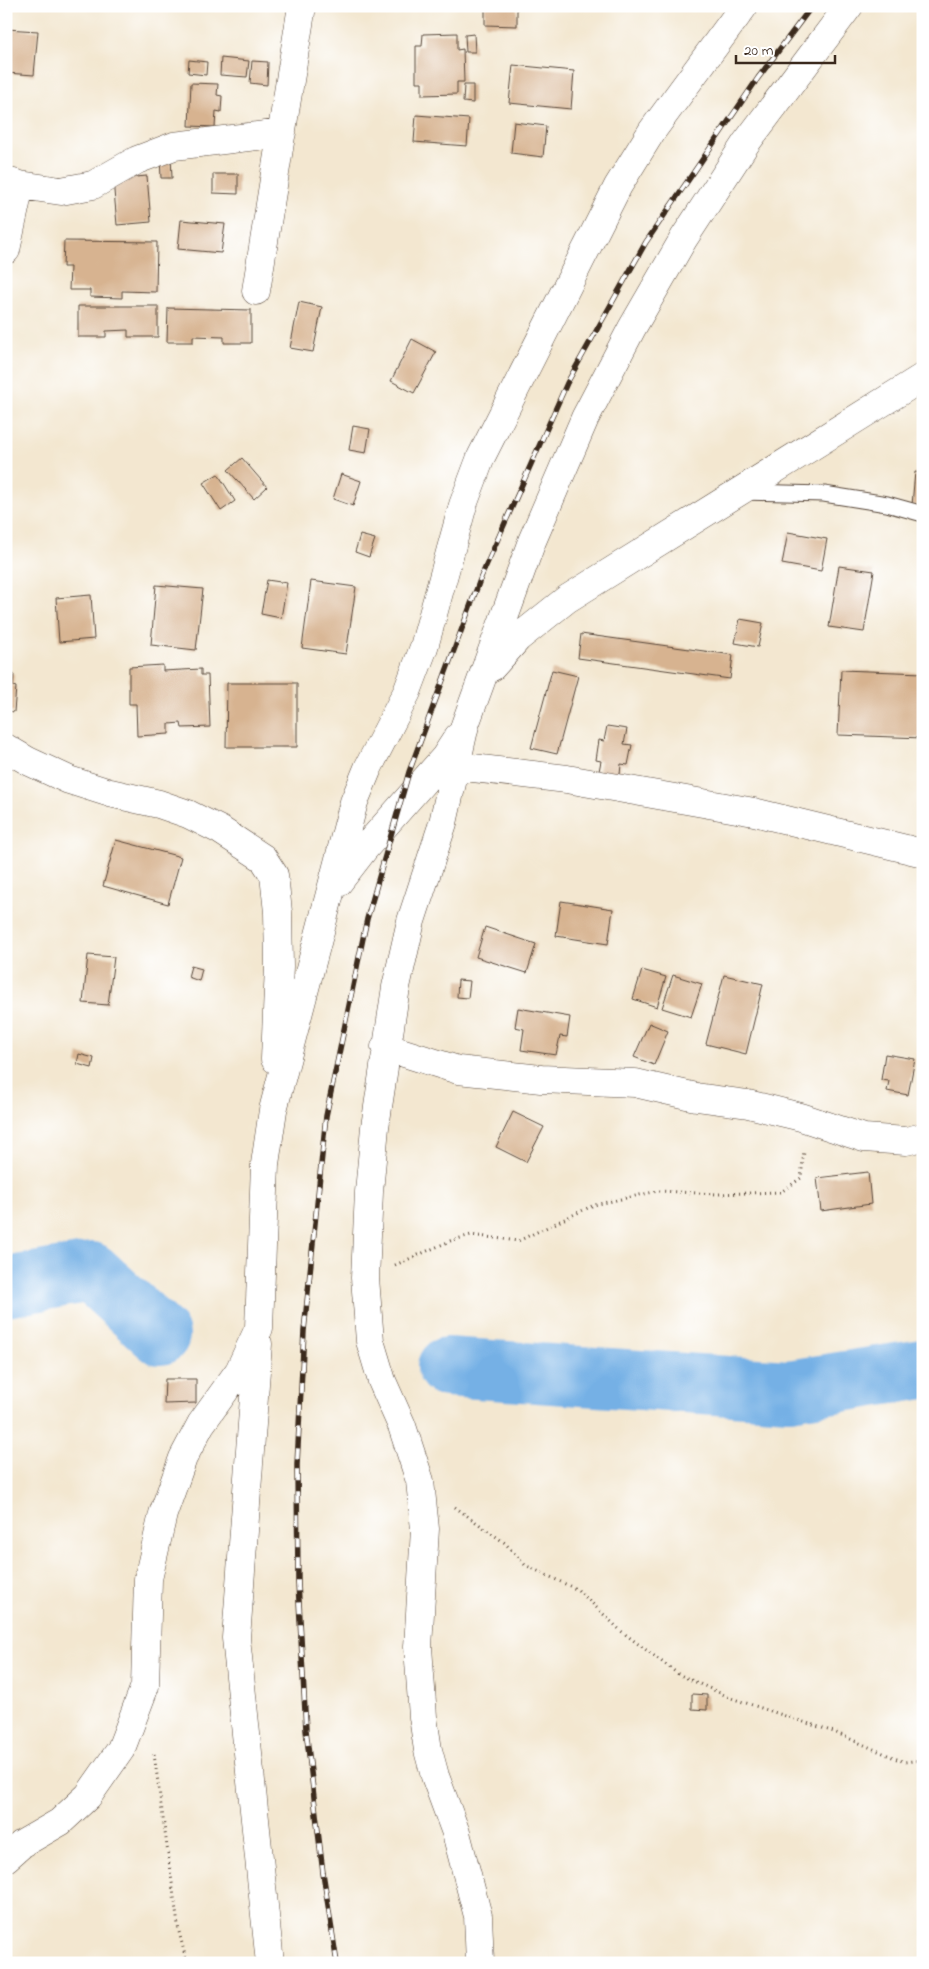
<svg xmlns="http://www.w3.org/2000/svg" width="929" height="1969" font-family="'Indie Flower',sans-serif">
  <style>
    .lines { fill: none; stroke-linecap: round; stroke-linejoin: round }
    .river { stroke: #74b0e5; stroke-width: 60 }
    .building { fill: #d7b390 }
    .service-casing { stroke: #574639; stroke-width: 17 }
    .minor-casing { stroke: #574639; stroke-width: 29 }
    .path { stroke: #574639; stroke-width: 3; stroke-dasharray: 1 4; stroke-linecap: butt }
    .service { stroke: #fff; stroke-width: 15 }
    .minor { stroke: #fff; stroke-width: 28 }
    .rail-casing { stroke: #3b2a1e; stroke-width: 5.5 }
    .rail { stroke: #fff; stroke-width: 4; stroke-dasharray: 11; stroke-linecap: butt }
  </style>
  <rect width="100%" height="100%" fill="#fff"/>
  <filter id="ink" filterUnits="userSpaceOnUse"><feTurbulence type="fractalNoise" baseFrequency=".02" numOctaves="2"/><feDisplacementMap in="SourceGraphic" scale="10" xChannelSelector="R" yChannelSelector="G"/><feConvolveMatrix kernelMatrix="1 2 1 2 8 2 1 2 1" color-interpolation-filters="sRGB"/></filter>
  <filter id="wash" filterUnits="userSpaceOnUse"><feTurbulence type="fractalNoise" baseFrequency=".0096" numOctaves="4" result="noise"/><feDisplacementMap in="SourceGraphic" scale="20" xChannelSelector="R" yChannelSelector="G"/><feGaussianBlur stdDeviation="1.12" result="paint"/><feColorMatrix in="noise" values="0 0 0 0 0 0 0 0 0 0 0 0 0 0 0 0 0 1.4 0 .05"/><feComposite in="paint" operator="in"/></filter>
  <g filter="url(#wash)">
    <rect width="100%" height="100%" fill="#f3e7d0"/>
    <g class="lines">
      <!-- river -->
      <path class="river" d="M6,1287L91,1272L160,1335
        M447,1367L789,1390L923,1369"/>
    </g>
    <g id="blocks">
      <!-- building -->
      <path class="building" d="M485,6H517V26L485,25Z
        M6,29L38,31L34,75L6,73Z
        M457,33V50L463,49L464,82H457V94L422,95V82H416V46H422L423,34Z
        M474,34L475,52H466L465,35Z
        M221,58L249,61L247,77L220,75Z
        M189,60L207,62L206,75L188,73Z
        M252,61L268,62L267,85L250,83Z
        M513,65L574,71L571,109L509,103Z
        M191,83L218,84L217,95L222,96L221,112L216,111L215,127L189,126Z
        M464,85H473V103L463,102Z
        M416,115L469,119L467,146L414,142Z
        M514,122L546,126L543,157L511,153Z
        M160,156H171L172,178H161Z
        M213,174H238V194L213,193Z
        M147,176L151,222L117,225L113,179Z
        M181,220L225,224L221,253L178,249Z
        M64,241L157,242L156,292L122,291V298L90,297V290H69L70,267H63Z
        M299,302L322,307L313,352L290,348Z
        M78,306H158V337H128V330L106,331V337H78Z
        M168,308L251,310V343H224V337L193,336V342H167Z
        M412,339L436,352L414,393L391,381Z
        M353,426L370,429L366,453L349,450Z
        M242,458L267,487L254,499L228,470Z
        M915,472L923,473V506L912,505Z
        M218,474L235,501L221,511L203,483Z
        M341,474L361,481L353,506L333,499Z
        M788,532L827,539L821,571L782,564Z
        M360,535L375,539L369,557L355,552Z
        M839,566L874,571L864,632L829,627Z
        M267,580L287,583L281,618L261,614Z
        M311,581L356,587L346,654L302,648Z
        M156,585L203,589L196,650L151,645Z
        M91,595L94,639L59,642L56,598Z
        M740,619L763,623L758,647L735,643Z
        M581,634L733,655L730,679L578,658Z
        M163,665V671L201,669V675H208L210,727L182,728L181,723L169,724V734L137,736L136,704H129V667Z
        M552,670L578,676L557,754L531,748Z
        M841,670L923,673V738L838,735Z
        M6,673L14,674L13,686L16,687L14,712L8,711V724H6Z
        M227,683H297V747H226Z
        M607,726L627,729L624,744L632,745L628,765L621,764L620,775L599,771L601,761L596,760L599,740L604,741Z
        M116,840L181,857L168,904L103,886Z
        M561,901L613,909L608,944L556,936Z
        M485,927L536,944L527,973L476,957Z
        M88,955L114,957L108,1005L83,1003Z
        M191,966L202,969L199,981L188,977Z
        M642,970L666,977L657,1007L633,999Z
        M673,975L702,984L691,1017L662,1008Z
        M724,975L763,984L746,1054L706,1044Z
        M458,980L470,981L468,998L457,997Z
        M518,1008L570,1017L567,1037L560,1036L556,1055L521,1050L524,1029L515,1027Z
        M649,1023L668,1031L654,1065L634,1057Z
        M79,1054L94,1058L92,1068L77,1064Z
        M885,1054L915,1059L908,1095L887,1091L889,1081L881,1080Z
        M513,1112L544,1127L526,1162L496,1147Z
        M868,1172L871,1204L821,1211L817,1178Z
        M165,1379H196V1403L164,1404Z
        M692,1694L707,1695V1710L692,1709Z"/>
    </g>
  </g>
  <g filter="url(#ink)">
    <use href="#blocks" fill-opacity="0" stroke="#574639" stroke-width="1"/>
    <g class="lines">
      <defs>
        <path id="service" d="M743,492L824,494L887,504L923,514"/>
        <path id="minor" d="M6,181L20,185L61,191L93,185L137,160L174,146L282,133
          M6,250L20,185
          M256,291L302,6
          M492,667L518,638L567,599L923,377
          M6,748L28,761L69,780L110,793L159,804L188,814L220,830L263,858L274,875L278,912L279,966L275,1059
          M456,766L567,779L754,812L923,853
          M338,883L365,848L445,757L458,737
          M385,1047L458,1070L541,1079L635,1083L696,1097L748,1104L801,1117L864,1138L906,1141L923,1137
          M258,1344L236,1638L270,1963
          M6,1858L22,1844L60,1822L88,1796L121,1749L145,1686L148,1579L163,1514L183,1458L201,1424L239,1371L259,1328L265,1164L273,1110L354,802L368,768L407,692L424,647L463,505L481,457L618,186L652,131L744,6
          M480,1963L478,1916L456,1833L435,1776L428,1750L423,1717L418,1647L425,1529L420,1481L402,1426L382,1381L370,1341L365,1278L369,1192L375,1127L396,987L411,921L443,823L465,725L532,541L585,418L632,328L684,238L746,143L849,6"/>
      </defs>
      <!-- service casing -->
      <use href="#service" class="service-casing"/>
      <!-- minor casing -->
      <use href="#minor" class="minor-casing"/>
      <!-- path -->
      <path class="path" d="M395,1265L450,1241L471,1235L518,1241L594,1205L658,1191L717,1194L781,1192L801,1178L804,1151
        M455,1507L505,1543L525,1565L578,1590L621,1631L678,1674L731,1698L834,1732L904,1762L923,1760
        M154,1754L179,1932L187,1963"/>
      <!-- service -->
      <use href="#service" class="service"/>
      <!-- minor -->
      <use href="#minor" class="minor"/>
      <defs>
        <path id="rail" d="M337,1963L323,1873L306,1730L298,1583L297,1465L304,1331L326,1116L367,919L409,772L481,577L567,383L646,242L758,78L812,6"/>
      </defs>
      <!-- rail casing -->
      <use href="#rail" class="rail-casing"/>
      <!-- rail -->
      <use href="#rail" class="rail"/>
    </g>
  </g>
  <!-- margin -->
  <rect width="929" height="1969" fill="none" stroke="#fff" stroke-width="25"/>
  <!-- scale -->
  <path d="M736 55v8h99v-8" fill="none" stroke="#3b2a1e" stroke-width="2.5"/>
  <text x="744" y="55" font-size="15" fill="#3b2a1e" stroke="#ffffff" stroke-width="4" paint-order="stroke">20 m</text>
</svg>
